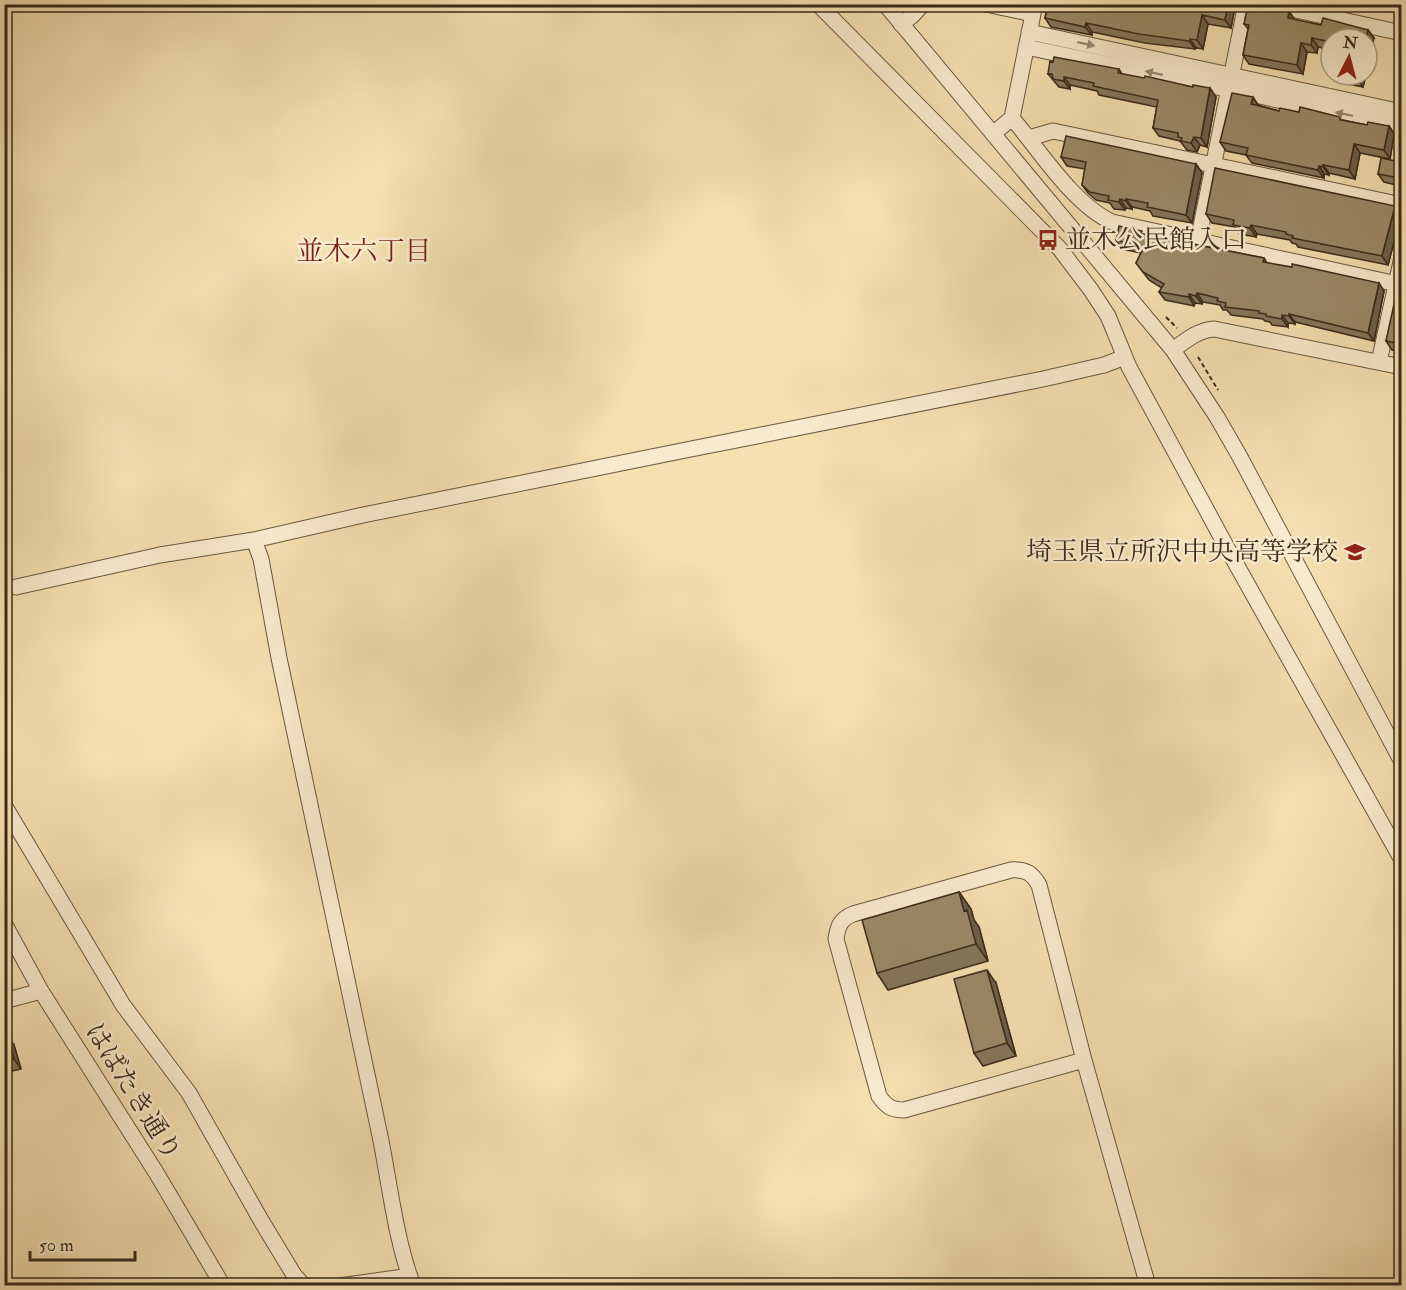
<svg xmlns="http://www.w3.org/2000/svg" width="1406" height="1290" font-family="'IM FELL Double Pica','Noto Serif JP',serif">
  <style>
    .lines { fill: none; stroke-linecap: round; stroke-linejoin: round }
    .minor-casing { stroke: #685840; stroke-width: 17 }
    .path { stroke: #392b1a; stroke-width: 2; stroke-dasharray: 4.5 3; stroke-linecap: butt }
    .minor { stroke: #f8eacc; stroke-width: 15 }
    .wall { fill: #847659; stroke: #392b1a; stroke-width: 1.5 }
    .shaded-wall { fill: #6c6049; stroke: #392b1a; stroke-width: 1.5 }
    .building { fill: #9a8968; stroke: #392b1a; stroke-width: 1.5 }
    .oneway { fill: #988a73 }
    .labels { text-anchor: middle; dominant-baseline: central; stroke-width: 5; stroke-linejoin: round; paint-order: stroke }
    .poi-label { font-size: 26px; fill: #392b1a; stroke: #f8eacc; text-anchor: start }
    .street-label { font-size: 26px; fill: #392b1a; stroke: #f8eacc }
    .neighbourhood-label { font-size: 27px; fill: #7a1f14; stroke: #f8eacc }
  </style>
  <rect width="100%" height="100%" fill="#f4dfb0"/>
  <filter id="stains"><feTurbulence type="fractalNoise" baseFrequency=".00333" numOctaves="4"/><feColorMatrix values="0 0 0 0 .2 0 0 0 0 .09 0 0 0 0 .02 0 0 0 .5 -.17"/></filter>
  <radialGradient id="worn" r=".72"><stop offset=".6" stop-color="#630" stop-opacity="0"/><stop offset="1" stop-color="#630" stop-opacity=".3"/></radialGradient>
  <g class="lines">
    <defs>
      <path id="minor" d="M818,4L1060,249L1091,290L1108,316L1129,367L1231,555L1402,860
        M885,4L1173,350L1217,417L1240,457L1402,762
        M986,4L1033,14
        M1269,4L1402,33
        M901,24L912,16L923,4
        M1029,32L1402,112
        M1026,47L1402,126
        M1012,118C1040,151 1074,205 1112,222L1402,285
        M993,134L1012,118L1035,4
        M1029,138L1053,131L1402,205
        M1198,241L1246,4
        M1173,350C1185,341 1198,330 1214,329L1402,367
        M1379,362L1402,257
        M254,540L261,559L279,658L380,1136C390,1185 395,1237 413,1286
        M16,587L160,555L254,540L363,515L686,450L1043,379L1104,365L1125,357
        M4,805L123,1005L189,1093L262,1222L294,1275L304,1286
        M4,923L41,991L157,1174L223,1286
        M4,1001L41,991
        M1084,1060L904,1110C891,1110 886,1106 879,1096L836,939C838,925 841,919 853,914L1011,870C1026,869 1032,873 1039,885L1084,1060L1148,1286
        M340,1286L410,1276"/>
    </defs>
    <!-- minor casing -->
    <use href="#minor" class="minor-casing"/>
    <!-- path -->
    <path class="path" d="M1166,317L1177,328
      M1198,357L1218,390"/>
    <!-- minor -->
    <use href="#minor" class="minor"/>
  </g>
  <!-- wall -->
  <path class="wall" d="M1048,4H1230L1234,12L1231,28L1208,24L1203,49L1196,48L1195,49L1145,43L1092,32V35L1051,27L1045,18Z
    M1357,4H1394L1392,11Z
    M1295,20L1321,25L1368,30L1374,38L1331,39V50L1318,47L1317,53L1307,52L1303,74L1249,64L1243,55L1248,29L1244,24Z
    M1331,62V75H1366L1363,87L1335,81L1329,72Z
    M1119,69L1122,74L1216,97L1207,147L1200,145L1197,152L1187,150L1180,141L1159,136L1153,128L1157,107L1099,95L1097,91L1070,85V89L1059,87L1048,74Z
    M1258,105L1279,111L1343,120L1367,125L1389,126L1394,134L1390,159L1360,153L1355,179L1329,173V175L1324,174V178L1252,163L1246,155L1226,151L1220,142Z
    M1061,157L1196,164L1202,173L1192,223L1153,216L1150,211L1132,207V209L1126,208L1125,210L1114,209L1110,203L1096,200L1088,193L1082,185L1085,169L1067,166Z
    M1401,162V186L1384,182L1378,174Z
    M1395,206L1401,215L1388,265L1298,247L1296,244L1292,243L1290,240L1257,234L1256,237L1239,234L1235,227L1212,223L1206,214Z
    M1144,234L1264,258L1267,263L1384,291L1374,341L1295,322V324L1288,323V327L1272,325L1270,322L1265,321L1263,319L1231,315L1227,310H1223L1220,305L1203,302L1202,304L1195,303L1194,306L1165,300L1159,292L1162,288L1149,280L1136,263L1141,253L1122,249L1116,240Z
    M1401,285V352L1392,350L1386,341Z
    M959,892L971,909L974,920L979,927L988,961L888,990L877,973Z
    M996,983L1016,1056L983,1066L974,1053Z
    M4,1036L14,1045L21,1069L4,1073Z"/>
  <!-- shaded-wall -->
  <path class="shaded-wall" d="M1227,4H1230L1234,12L1231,28L1225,20Z
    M1388,4H1394L1392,11Z
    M1289,11L1295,20L1288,18Z
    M1202,15L1208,24L1203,49L1197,40Z
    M1086,23L1092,32V35L1085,27Z
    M1368,30L1374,38L1367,70V39H1366Z
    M1312,38L1318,47L1317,53L1311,45Z
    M1190,39L1196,48L1195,49L1189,41Z
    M1301,43L1307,52L1303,74L1297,65Z
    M1358,75H1366L1363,87L1357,79Z
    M1064,77L1070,85V89L1064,81Z
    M1210,88L1216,97L1207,147L1201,138Z
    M1253,97L1259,106L1251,104Z
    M1389,126L1394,134L1390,159L1384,150Z
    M1194,137L1200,145L1197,152L1191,143Z
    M1354,144L1360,153L1355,179L1349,170Z
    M1196,164L1202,173L1192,223L1186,215Z
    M1323,165L1329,173V175L1323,167Z
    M1319,166L1324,174V178L1318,170Z
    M1401,167V182L1399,178Z
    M1120,199L1126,208L1125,210L1119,202Z
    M1126,199L1132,207V209L1126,201Z
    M1395,206L1401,215L1388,265L1382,256Z
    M1251,225L1257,234L1256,237L1250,228Z
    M1379,283L1384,291L1374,341L1368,333Z
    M1197,293L1203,302L1202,304L1196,296Z
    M1189,294L1195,303L1194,306L1189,297Z
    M1289,314L1295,322V324L1289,316Z
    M1282,315L1288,323V327L1282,319Z
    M959,892L971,909L974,920L979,927L988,961L976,944L964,911Z
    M987,970L996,983L1016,1056L1007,1043Z
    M8,1035L14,1045L21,1069L14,1059Z"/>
  <!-- building -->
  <path class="building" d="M1048,4H1228L1225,20L1202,15L1197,40L1190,39L1189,41L1139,34L1086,23L1085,27L1045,18Z
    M1248,4H1263L1289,11L1288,18L1321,25L1323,18L1368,30L1366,39H1331V42L1312,38L1311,45L1301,43L1297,65L1243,55L1249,25L1244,24Z
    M1054,57L1119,69L1118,73L1144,78L1145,76L1193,87V85L1210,88L1201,138L1194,137L1191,143L1181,141L1182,138L1178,137V133L1153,128L1158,100L1093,86L1094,83L1064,77V81L1053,79L1052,74H1048L1050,61L1053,62Z
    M1331,62V73L1329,72Z
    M1341,75H1358L1357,79Z
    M1232,93L1253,97L1251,104L1279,111L1280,108L1299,112L1300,107L1340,117V120L1367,125L1368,122L1389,126L1384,150L1354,144L1349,170L1323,165V167L1319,166L1318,170L1246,155L1248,148L1220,142Z
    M1066,136L1196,164L1186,215L1147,207L1148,203L1126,199V201L1120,199L1119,202L1108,200L1109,196L1090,192L1082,185L1086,162L1061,157Z
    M1381,158L1401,162L1399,178L1378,174Z
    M1215,168L1395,206L1382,256L1292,238L1293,236L1286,234V232L1251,225L1250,228L1233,225L1234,220L1206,214Z
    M1119,226L1142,231L1141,234L1264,258L1263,262L1292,267V264L1379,283L1368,333L1289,314V316L1282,315V319L1266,316V314L1259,313V311L1225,307L1226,303L1217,301L1218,298L1197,293L1196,296L1189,294V297L1159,292L1164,284L1143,272L1136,263L1144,247L1116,240Z
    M1401,285V344L1386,341L1398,286Z
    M959,892L964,911L967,910L976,944L877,973L862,920Z
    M987,970L1007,1043L974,1053L954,979Z
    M8,1035L14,1059L4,1061V1036Z"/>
  <!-- one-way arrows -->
  <defs><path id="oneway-solid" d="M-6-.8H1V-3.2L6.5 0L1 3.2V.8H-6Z" transform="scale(1.5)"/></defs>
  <g class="oneway">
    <use href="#oneway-solid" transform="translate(1086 44) rotate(12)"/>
    <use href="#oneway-solid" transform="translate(1154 73) rotate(-168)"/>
    <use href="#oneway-solid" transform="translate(1344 114) rotate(-168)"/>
  </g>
  <!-- icons -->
  <defs>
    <symbol id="bus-bare" viewBox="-9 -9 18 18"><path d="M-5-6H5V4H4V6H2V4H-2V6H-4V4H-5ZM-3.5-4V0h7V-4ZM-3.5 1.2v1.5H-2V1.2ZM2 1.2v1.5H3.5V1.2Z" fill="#8f2418" stroke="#f8eacc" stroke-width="2.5" paint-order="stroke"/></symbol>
    <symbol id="school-bare" viewBox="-9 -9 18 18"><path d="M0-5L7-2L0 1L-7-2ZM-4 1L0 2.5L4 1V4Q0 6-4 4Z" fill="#8f2418" stroke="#f8eacc" stroke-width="2.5" paint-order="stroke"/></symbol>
  </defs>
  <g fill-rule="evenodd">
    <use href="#bus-bare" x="1033" y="225" width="30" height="30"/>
    <use href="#school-bare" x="1340" y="537" width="30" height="30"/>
  </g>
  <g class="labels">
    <!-- poi labels -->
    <g class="poi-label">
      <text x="1065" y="240">並木公民館入口</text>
      <text x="1338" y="552" text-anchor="end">埼玉県立所沢中央高等学校</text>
    </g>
    <!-- street labels -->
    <g class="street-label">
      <text transform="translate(133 1092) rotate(58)">はばたき通り</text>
    </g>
    <!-- neighbourhood labels -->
    <g class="neighbourhood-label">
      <text x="364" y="251">並木六丁目</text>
    </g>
  </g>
  <!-- margin -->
  <rect width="1406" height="1290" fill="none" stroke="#f4dfb0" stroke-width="24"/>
  <rect x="6" y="6" width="1394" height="1278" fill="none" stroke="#392b1a" stroke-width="3"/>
  <rect x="12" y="12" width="1382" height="1266" fill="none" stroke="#392b1a" stroke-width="1.5"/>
  <!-- north arrow -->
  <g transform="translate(1349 57) rotate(6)"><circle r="28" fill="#f8eacc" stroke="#ac9e85" stroke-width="1.5"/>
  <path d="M0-4.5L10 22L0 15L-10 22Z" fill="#8f2418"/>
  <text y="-9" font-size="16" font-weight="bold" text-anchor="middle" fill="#392b1a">N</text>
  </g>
  <!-- scale -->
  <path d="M30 1251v9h105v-9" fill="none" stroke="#392b1a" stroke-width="3"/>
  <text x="39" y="1251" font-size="18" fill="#392b1a" stroke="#f8eacc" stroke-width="4.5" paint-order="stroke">50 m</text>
  <rect width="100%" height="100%" filter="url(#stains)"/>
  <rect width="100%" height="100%" fill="url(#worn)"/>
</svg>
